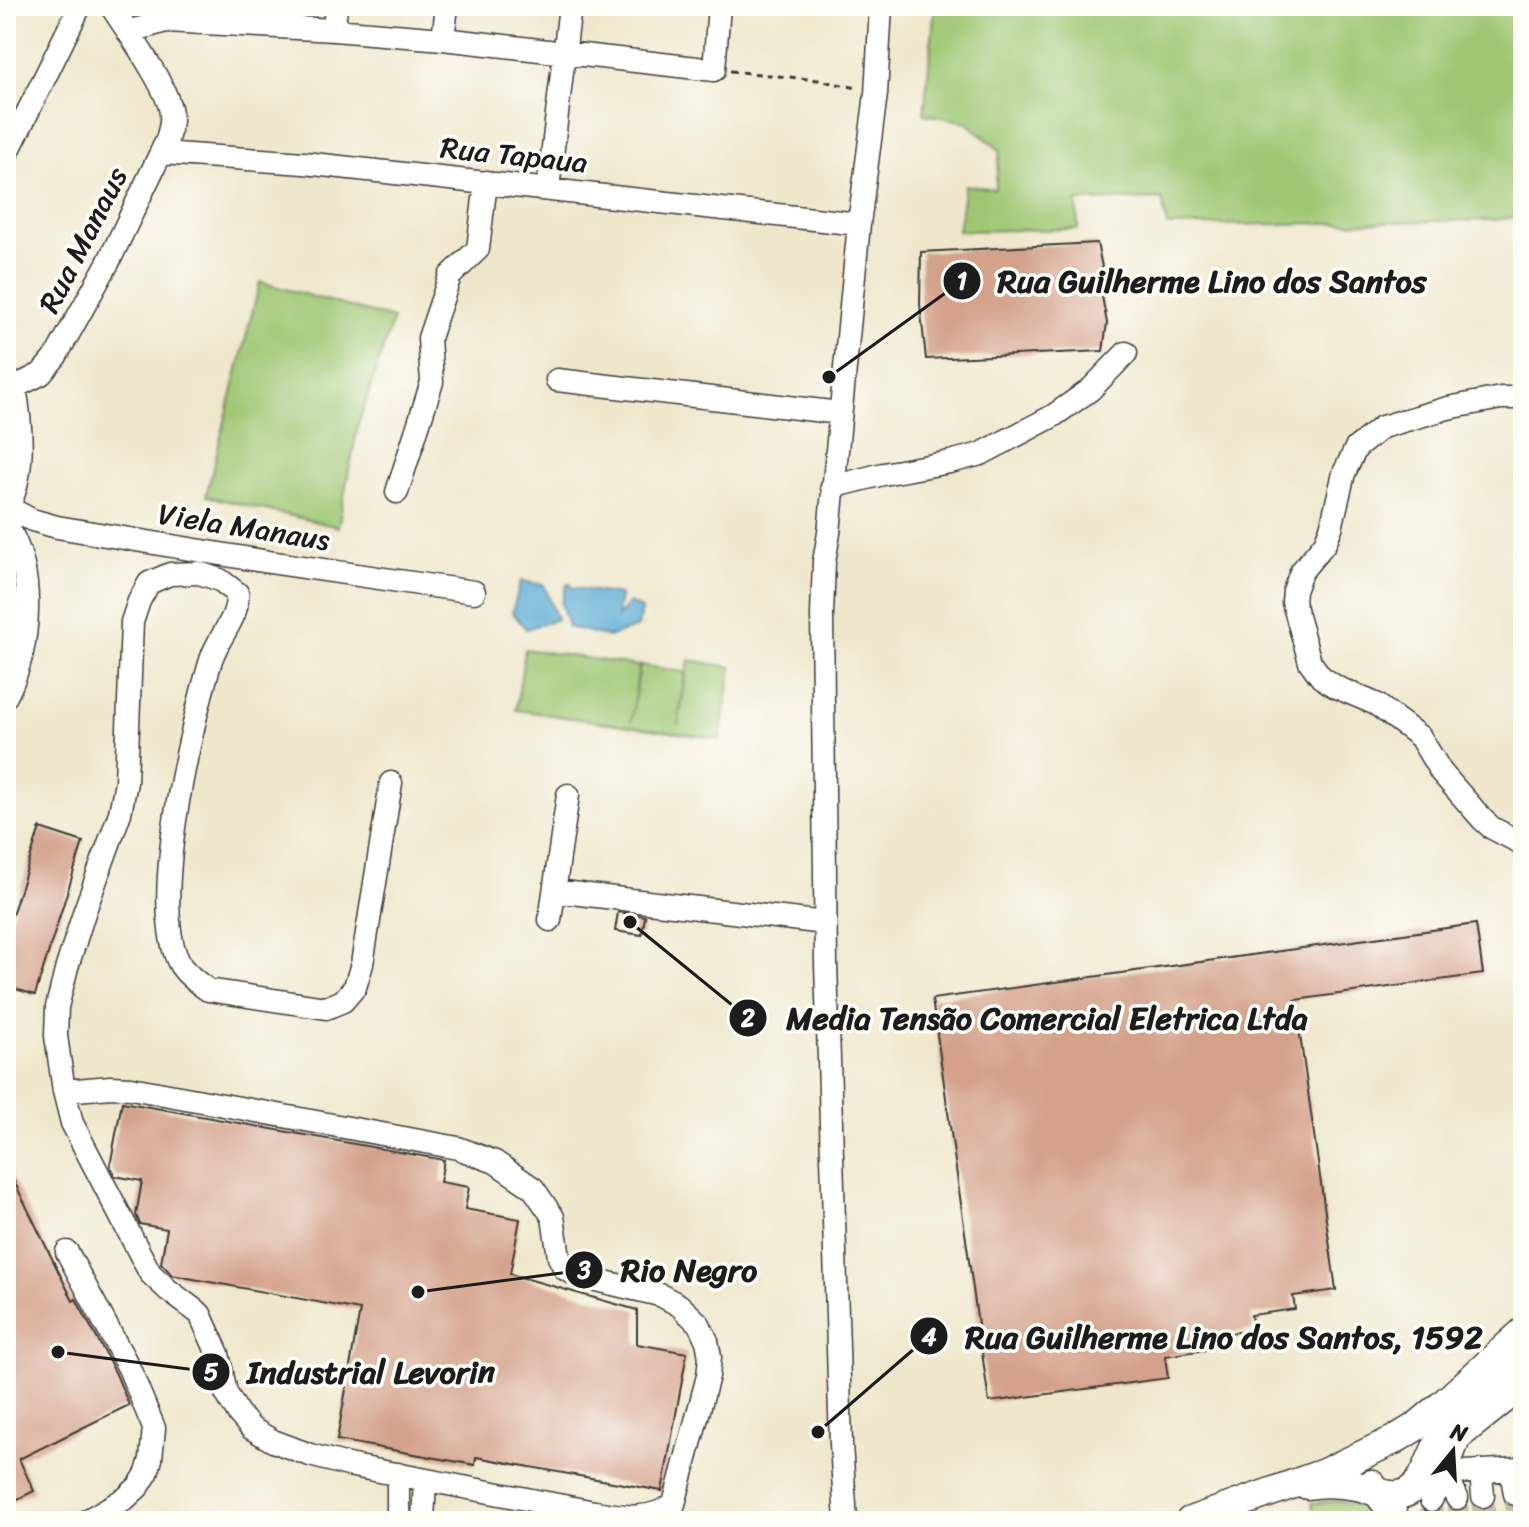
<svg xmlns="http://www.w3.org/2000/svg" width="1529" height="1527" font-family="Sriracha,sans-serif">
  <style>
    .green { fill: #9fc773; stroke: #5e7248; stroke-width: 2 }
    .water { fill: #59aad3; stroke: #3a6378; stroke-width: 2 }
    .building { fill: #d4a18b }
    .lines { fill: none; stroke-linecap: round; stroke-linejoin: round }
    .minor-tunnel { stroke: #c5bea9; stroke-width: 22; stroke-dasharray: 22 11; stroke-linecap: butt }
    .minor-casing { stroke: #3c3a36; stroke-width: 25 }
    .major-casing { stroke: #3c3a36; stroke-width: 31 }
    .path { stroke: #3c3a36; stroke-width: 3; stroke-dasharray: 6 6; stroke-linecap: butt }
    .minor { stroke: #fff; stroke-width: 22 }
    .major { stroke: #fff; stroke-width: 28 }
    .labels { text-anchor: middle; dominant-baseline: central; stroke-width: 7; stroke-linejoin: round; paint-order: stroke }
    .street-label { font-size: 30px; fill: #1c1c1c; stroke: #fdfcf7 }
    .leader { fill: none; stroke: #1c1c1c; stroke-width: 3 }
    .callout-dot { fill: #1c1c1c; stroke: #fdfcf7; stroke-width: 3 }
    .mark-label { font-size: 24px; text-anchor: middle; font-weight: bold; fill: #fff }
    .callout-label { font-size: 32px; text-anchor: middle; font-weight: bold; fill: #1c1c1c; stroke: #fdfcf7; stroke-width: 7; stroke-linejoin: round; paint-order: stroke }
  </style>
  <rect width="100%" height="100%" fill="#fdfcf7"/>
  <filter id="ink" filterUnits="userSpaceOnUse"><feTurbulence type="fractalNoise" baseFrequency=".0125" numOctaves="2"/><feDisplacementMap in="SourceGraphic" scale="16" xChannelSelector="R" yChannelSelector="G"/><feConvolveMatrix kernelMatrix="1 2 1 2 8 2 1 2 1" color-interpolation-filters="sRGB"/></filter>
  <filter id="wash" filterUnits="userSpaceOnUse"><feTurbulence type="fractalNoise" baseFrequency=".006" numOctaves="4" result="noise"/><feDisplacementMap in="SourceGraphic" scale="32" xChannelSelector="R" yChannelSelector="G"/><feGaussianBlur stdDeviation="1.8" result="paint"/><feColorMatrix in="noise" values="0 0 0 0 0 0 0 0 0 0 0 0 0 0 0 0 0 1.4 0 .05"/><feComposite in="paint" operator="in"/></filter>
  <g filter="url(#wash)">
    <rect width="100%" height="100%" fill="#efe7cc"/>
    <!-- green -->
    <path class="green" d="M935,6H1523V216L1494,220L1167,226L1162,199L1077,201L1078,229L958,231L965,185L995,189L1000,150L966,122L924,114Z
      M260,282L393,319L358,425L338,527L206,496Z
      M525,649L639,666L631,722L640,665L685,672L678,725L689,660L732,667L720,739L516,710Z
      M1338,1501L1359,1506L1376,1521H1314L1312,1503Z"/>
    <!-- water -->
    <path class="water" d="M521,581L544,585L557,619L526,629L512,612Z
      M567,584H571L570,587L620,595L617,617L629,603L641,609L638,627L608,637L568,627L561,603Z"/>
    <g id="blocks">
      <!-- building -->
      <path class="building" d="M1097,243L1102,267V296L1107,323L1103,351L926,359L920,304L921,252Z
        M40,828L83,842L35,995L6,986V934Z
        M618,912L645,916L642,935L615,931Z
        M1476,924L1483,974L1295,1000L1336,1290L1293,1296L1295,1309L1251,1315L1253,1330L1210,1336L1212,1349L1165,1356L1168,1378L989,1402L932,999Z
        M122,1102L444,1160L440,1182L469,1187L465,1209L520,1219L510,1274L637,1310V1344L687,1353L662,1491L476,1457L475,1465L337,1440L360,1310L172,1275L161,1263L167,1229L140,1224L136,1215L142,1181L115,1176L110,1166Z
        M6,1165L73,1301L76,1299L116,1374L129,1405L19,1459L34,1491L6,1505Z"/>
    </g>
  </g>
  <g filter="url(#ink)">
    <use href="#blocks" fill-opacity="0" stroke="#3c3a36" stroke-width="2"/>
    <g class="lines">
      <!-- minor-tunnel -->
      <path class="minor-tunnel" d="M1515,1494L1517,1521
        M1483,1496L1485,1521
        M1457,1498L1459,1521
        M1431,1500L1432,1521"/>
      <defs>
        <path id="minor" d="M334,30L336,6
          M128,32L166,21L334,30L443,39L714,70L719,6
          M443,39L447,6
          M161,153L304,163L859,224
          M6,156L80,6
          M548,189L570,6
          M557,380L840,413
          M1523,398H1501L1448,408L1382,427L1356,448L1344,473L1331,528L1325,543L1301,572L1294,591L1293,602L1310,662L1321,677L1336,687L1376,704L1420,737L1441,772L1483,820L1492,828L1523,844
          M832,487L883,474L950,462L981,454L1053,416L1090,390L1126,353
          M397,492L432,382L429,338L450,276L478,249L486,182
          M9,508L32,520L57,527L269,562L474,592
          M6,512C26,474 22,428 15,387L41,374L56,356L108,263L167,140C169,132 172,123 171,115C171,91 126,29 111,6
          M6,525C37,571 31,649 6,696
          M555,891L825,923
          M550,920L568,795
          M64,1091L111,1087L131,1088L458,1148L495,1162L533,1188L553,1217L559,1257L565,1269L579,1276L660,1295L679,1305L699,1324L707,1341L710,1357L708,1376L674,1504C648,1523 619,1516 589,1511L348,1465L310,1455L273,1441L251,1428L238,1413L226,1393L218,1354L200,1314L168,1290L150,1273L72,1123L64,1091L56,1036L57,1007L67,967L84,913L120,813L126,782L132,622L139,601L149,583L170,574L199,573L220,580L237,593C239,619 219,634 211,660C192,723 146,910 181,966C188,976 198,983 208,990L326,1008L343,1001L355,987L362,964L391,783
          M67,1252L129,1368L154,1428L151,1459L147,1473L139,1486L126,1498L86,1521
          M1481,1472L1483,1496
          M1446,1473L1519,1469L1523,1467
          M1446,1473L1457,1498
          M1515,1494L1513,1482L1519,1469
          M1431,1500L1446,1473L1459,1439L1514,1395L1523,1369
          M398,1521V1474
          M423,1521L425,1480
          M846,1521L841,1444L826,964L822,614L824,562L829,533L859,224L876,94L881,6"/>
        <path id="major" d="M1371,1484L1391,1510L1396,1521
          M1307,1485C1323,1482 1341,1483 1357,1486C1371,1489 1385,1497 1399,1495C1426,1490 1429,1455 1442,1437C1459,1414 1499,1387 1523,1368
          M1190,1521L1324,1473L1394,1440L1417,1426L1441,1406L1523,1332"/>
      </defs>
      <!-- minor casing -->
      <use href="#minor" class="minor-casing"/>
      <!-- major casing -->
      <use href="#major" class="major-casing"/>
      <!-- path -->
      <path class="path" d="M730,71L818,80L857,88"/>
      <!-- minor -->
      <use href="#minor" class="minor"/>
      <!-- major -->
      <use href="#major" class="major"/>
    </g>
  </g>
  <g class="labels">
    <!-- street labels -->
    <g class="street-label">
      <text transform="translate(514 155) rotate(6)">Rua Tapaua</text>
      <text transform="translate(83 240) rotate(-63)">Rua Manaus</text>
      <text transform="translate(244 527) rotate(9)">Viela Manaus</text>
    </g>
  </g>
  <!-- callouts -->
  <path class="leader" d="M829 377L962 281M630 922L748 1018M418 1292L584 1270M818 1432L929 1336M58 1352L211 1372"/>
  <g class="callout-dot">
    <circle cx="829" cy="377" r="8"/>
    <circle cx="630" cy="922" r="8"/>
    <circle cx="418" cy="1292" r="8"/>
    <circle cx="818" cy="1432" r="8"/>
    <circle cx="58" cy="1352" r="8"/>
    <circle cx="962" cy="281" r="20"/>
    <circle cx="748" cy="1018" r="20"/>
    <circle cx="584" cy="1270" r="20"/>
    <circle cx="929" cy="1336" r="20"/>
    <circle cx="211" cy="1372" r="20"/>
  </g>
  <g class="mark-label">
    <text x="962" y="289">1</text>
    <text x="748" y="1026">2</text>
    <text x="584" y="1278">3</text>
    <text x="929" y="1345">4</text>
    <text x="211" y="1380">5</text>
  </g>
  <g class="callout-label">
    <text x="1212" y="292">Rua Guilherme Lino dos Santos</text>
    <text x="1047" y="1029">Media Tensão Comercial Eletrica Ltda</text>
    <text x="689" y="1281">Rio Negro</text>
    <text x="1224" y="1348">Rua Guilherme Lino dos Santos, 1592</text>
    <text x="371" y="1383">Industrial Levorin</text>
  </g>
  <!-- margin -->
  <rect width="1529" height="1527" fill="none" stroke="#fdfcf7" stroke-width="32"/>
  <!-- north arrow -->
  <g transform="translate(1453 1451) rotate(18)" stroke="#fdfcf7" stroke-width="6" paint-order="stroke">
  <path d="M0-6L14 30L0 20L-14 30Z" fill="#1c1c1c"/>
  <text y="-12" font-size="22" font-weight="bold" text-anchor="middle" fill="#1c1c1c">N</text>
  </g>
</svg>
